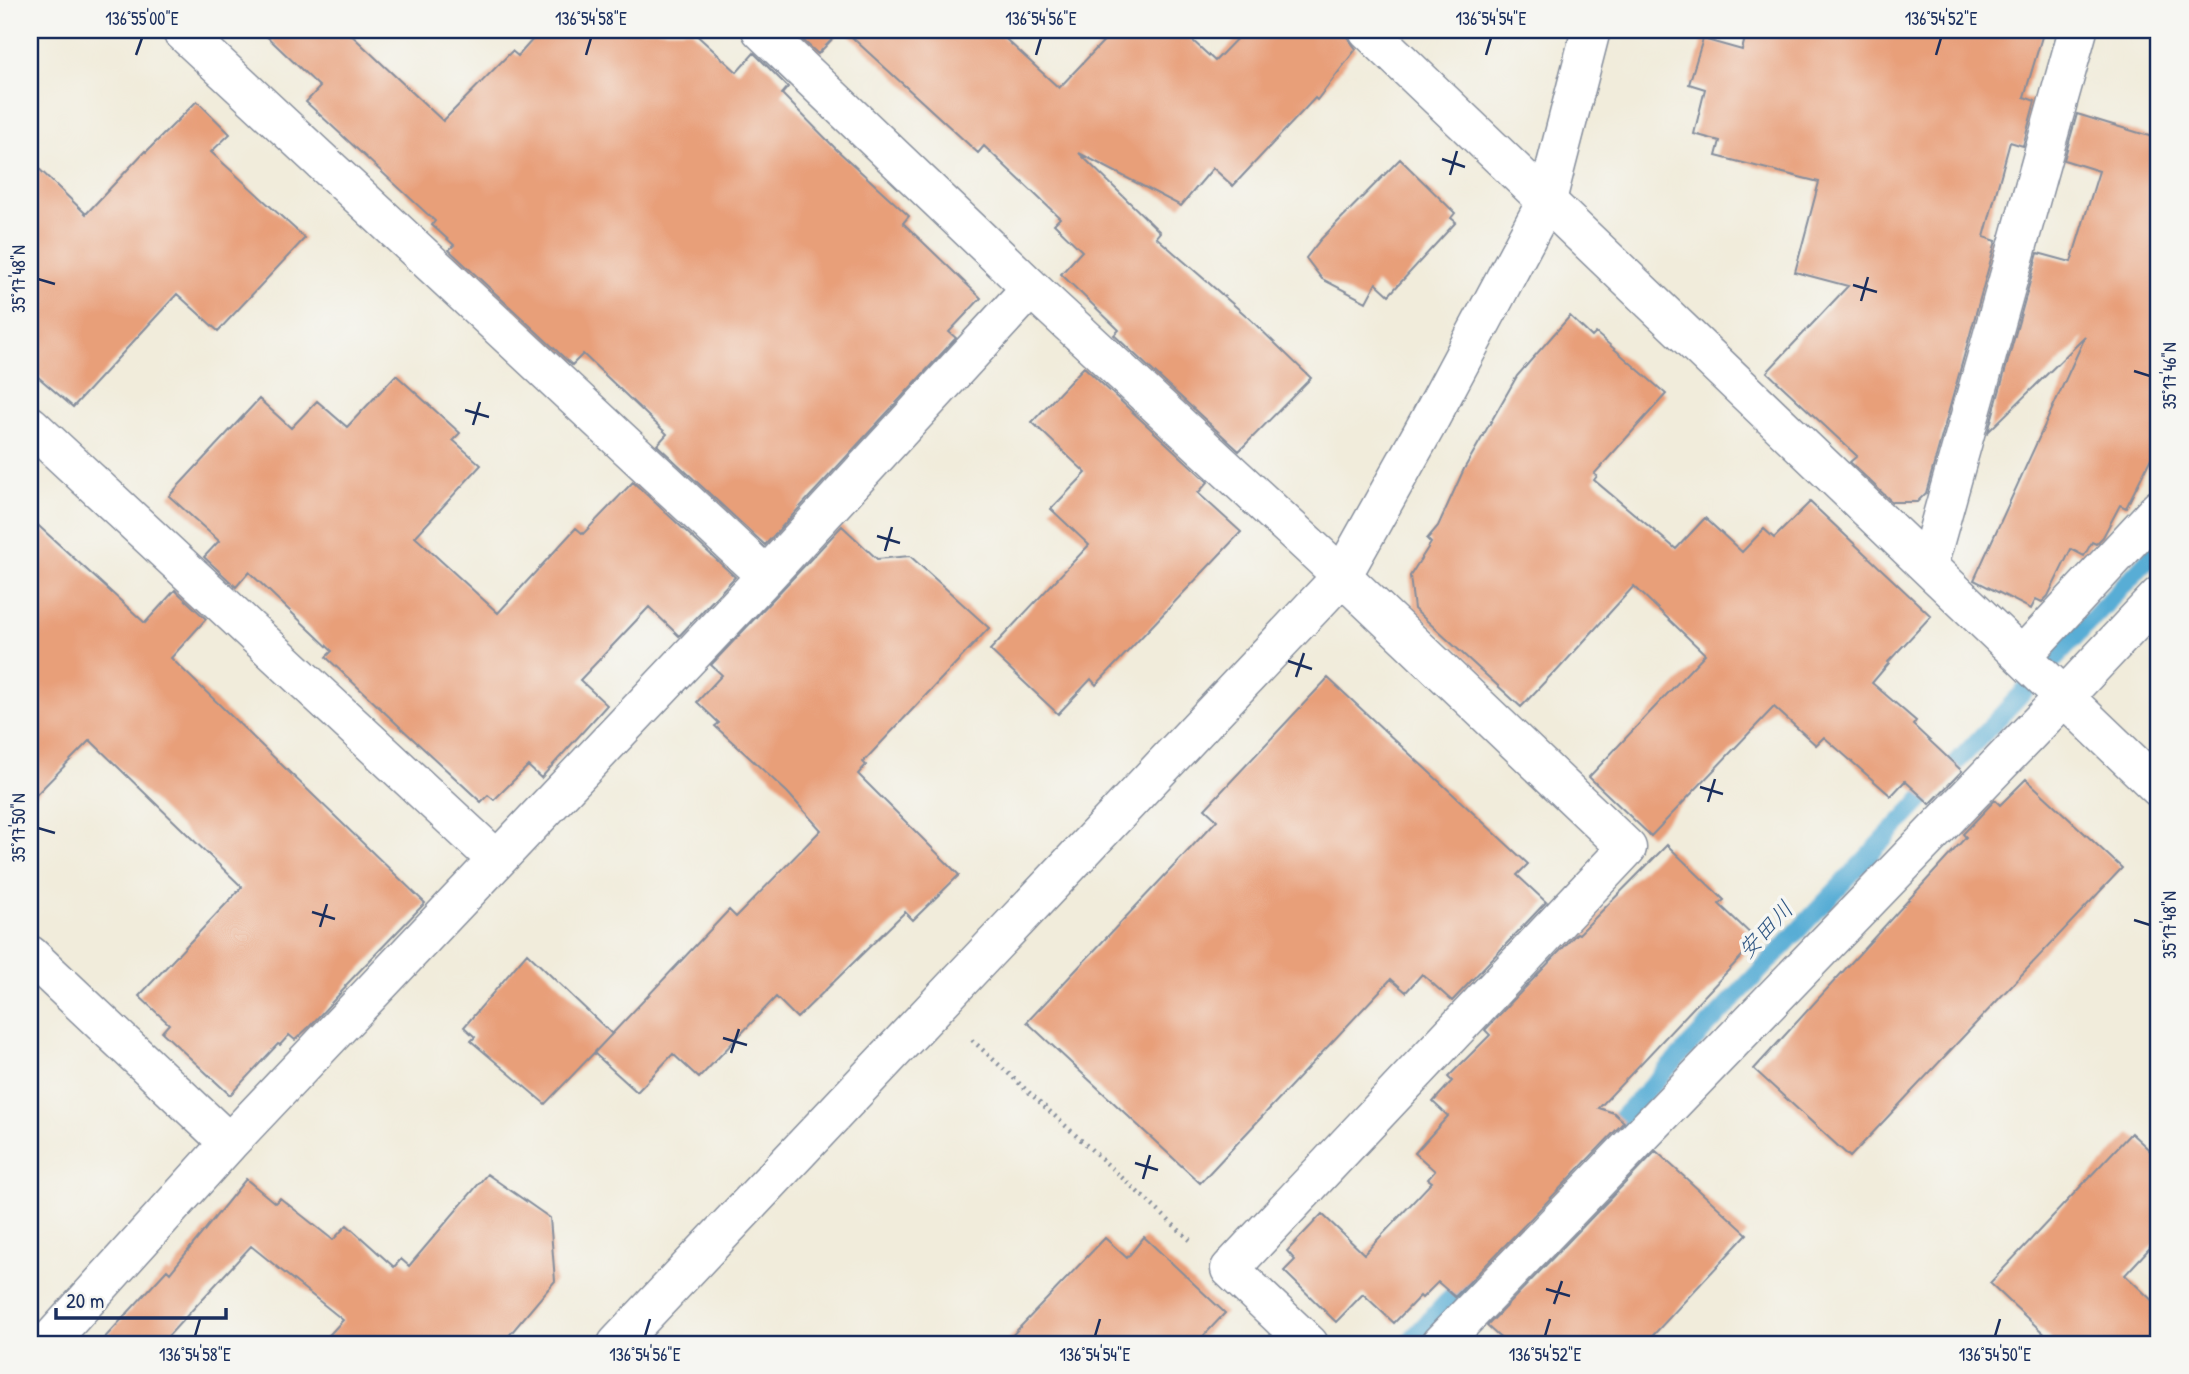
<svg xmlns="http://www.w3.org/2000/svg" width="2189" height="1374" font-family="'Patrick Hand','Klee One',sans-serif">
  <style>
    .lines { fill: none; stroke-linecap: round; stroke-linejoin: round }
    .stream { stroke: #59add5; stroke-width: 18 }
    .building { fill: #e89f79 }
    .minor-casing { stroke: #868e9c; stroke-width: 41 }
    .tertiary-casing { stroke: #868e9c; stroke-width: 41 }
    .path { stroke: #868e9c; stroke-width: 4.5; stroke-dasharray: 2 5; stroke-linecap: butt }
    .minor { stroke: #fff; stroke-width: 38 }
    .tertiary { stroke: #fff; stroke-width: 38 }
    .ticks { fill: none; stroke: #1b2f5e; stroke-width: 2.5 }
    .labels { text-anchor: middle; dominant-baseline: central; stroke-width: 7; stroke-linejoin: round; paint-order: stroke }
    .water-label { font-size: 23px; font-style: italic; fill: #2e5582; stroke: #f6f6f2 }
    .neatline { fill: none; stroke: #1b2f5e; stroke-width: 2.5 }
    .ticks-label { font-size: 18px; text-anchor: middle; fill: #1b2f5e }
  </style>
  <rect width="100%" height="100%" fill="#f6f6f2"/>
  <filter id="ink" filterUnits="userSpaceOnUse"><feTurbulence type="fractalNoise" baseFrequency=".0143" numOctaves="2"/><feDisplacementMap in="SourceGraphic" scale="14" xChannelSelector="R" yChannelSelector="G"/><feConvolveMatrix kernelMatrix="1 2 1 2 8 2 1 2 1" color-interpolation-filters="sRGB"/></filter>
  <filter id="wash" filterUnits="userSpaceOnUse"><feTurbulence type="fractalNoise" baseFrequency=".00686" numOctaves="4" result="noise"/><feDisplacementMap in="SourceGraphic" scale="28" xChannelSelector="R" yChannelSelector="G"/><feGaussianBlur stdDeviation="1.57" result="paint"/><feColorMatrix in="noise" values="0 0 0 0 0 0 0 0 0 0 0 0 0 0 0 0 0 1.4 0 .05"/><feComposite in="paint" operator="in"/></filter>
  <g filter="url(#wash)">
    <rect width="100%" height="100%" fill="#f1ecdb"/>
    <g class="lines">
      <!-- stream -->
      <path class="stream" d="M1604,1136L2159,548
        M1407,1344L1469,1278"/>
    </g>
    <g id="blocks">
      <!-- building -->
      <path class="building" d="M260,30H346L443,121L512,51L518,56L541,30H691L737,72L754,53L788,87L782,94L837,150L909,216L903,223L981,298L949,332L956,338L765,545L657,445L667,434L583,354L572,365L449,250L454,245L432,225L435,221L306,102L320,87Z
        M792,30H841L818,54Z
        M844,30H996L1059,88L1114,30H1181L1215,61L1245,30H1347V37L1356,49L1317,100L1315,98L1233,186L1213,168L1181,206L1079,153L1160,232L1156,237L1250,319L1311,378L1239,451L1114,335L1119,330L1061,274L1082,251L1054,224L1060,218L984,146L978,153Z
        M1747,30H2044L2024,97L2035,101L2023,146L2010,142L1984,237L1996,241L1926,493L1917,502H1892L1850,462L1857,456L1767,372L1848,286L1795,272L1819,182L1716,156L1720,141L1694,134L1705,89L1689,84L1703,39L1742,50Z
        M197,101L230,134L211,152L305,238L218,331L177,294L73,407L30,370V160L86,214L145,151L146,152Z
        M2077,114L2159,139V432L2154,442L2158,444L2126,508L2120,505L2103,537L2096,544L2092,542L2084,556L2071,549L2048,596L2042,602L2036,599L2031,609L1974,580L2085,337L1988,432L2038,253L2071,262L2099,171L2064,160Z
        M1400,159L1455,213L1451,218L1456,222L1389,295L1376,283L1366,302L1322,279L1306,258L1321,239Z
        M1570,316L1592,337L1596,333L1666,394L1594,474L1597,476L1594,480L1676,549L1705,518L1742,552L1764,529L1774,538L1810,502L1931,616L1888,662L1889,663L1872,683L1916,721L1913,725L1962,771L1930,804L1905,781L1891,796L1824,737L1816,745L1774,707L1651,836L1589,777L1705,654L1634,586L1555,673L1554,672L1521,707L1414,609L1410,576L1431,543L1427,539L1438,526L1464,469L1517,376Z
        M1084,367L1208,482L1198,493L1241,532L1096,685L1091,679L1058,714L990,650L1089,545L1051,509L1086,473L1032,422Z
        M396,375L460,433L453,440L481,465L415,537L498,613L576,528L583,534L633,482L735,577L679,636L649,607L580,680L607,705L541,778L528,766L494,800L488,795L481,802L399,726L326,657L332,651L249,572L236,587L204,557L219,541L169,496L259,399L291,428L317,401L347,427Z
        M30,518L145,623L175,590L206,619L171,658L425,903L345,986L346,987L310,1026L295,1040L289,1035L280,1045L278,1044L230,1095L162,1032L169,1024L139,996L242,887L90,740L30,801Z
        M842,526L877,559L910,556L989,628L863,762L866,765L858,774L959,875L913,920L905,912L797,1018L776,997L699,1078L673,1054L637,1092L594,1053L729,910L736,917L821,830L787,792L715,726L719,723L697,702L722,675L711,665Z
        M1328,678L1528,864L1517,875L1546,902L1452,1001L1422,974L1406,992L1391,979L1200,1183L1027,1022L1217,820L1205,809Z
        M2026,779L2122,868L1850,1157L1754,1069L1966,837L1963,834L1995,800L2000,805Z
        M1667,845L1724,900L1719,904L1757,940L1599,1108L1614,1113L1624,1122L1455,1297L1438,1282L1422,1298L1420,1296L1394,1323L1363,1294L1336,1322L1284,1271L1295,1260L1287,1251L1322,1214L1364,1254L1432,1182L1428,1179L1435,1171L1415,1153L1448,1116L1433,1102L1452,1081L1448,1077L1490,1035L1485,1030L1577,933L1579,934Z
        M527,953L612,1034L545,1104L471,1041L475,1037L464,1027Z
        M2131,1133L2159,1159V1238L2125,1275L2159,1307V1344H2055L1990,1283Z
        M1656,1151L1747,1234L1645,1344H1507L1487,1326Z
        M487,1174L550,1218L555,1281L502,1344H321L343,1320L251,1246L161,1344H99L167,1270L170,1273L246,1179L275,1203L280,1198L333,1240L347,1225L394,1267L401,1259L409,1266Z
        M1144,1237L1225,1313L1196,1344H1004L1105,1238L1127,1258Z"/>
    </g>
  </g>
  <g filter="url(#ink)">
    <use href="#blocks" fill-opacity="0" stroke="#868e9c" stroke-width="2"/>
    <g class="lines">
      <defs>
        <path id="minor" d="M181,30L766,576
          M761,30L1031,288L1342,576L1627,848L1230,1269L1309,1344
          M1368,30L2159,788
          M30,425L497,860
          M1928,566L2078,30
          M2022,656L2159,509
          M30,955L229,1143
          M47,1344L229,1143L766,576L1031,288
          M1440,1344L2064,697L2159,596"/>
        <path id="tertiary" d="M617,1344L1342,576L1430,419L1547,200L1591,30"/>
      </defs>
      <!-- minor casing -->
      <use href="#minor" class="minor-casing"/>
      <!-- tertiary casing -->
      <use href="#tertiary" class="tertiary-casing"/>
      <!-- path -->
      <path class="path" d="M972,1040L1190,1240"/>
      <!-- minor -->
      <use href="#minor" class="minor"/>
      <!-- tertiary -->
      <use href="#tertiary" class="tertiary"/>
    </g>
  </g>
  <!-- ticks -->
  <path class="ticks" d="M136,55L142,38M586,55L591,38M1036,55L1041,38M1486,55L1491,38M1936,55L1941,38M1442,159L1465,167M1450,175L1457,151M38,279L55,284M1853,285L1877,292M1861,301L1868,277M2134,371L2150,376M465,410L489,417M473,425L480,402M877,536L900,543M885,551L892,527M1288,661L1312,669M1296,677L1304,653M1700,787L1723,794M1708,802L1715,779M38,828L55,833M312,912L335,919M2134,920L2150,925M320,927L327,904M723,1038L747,1045M731,1053L739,1029M1135,1163L1158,1170M1143,1179L1150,1155M1546,1289L1570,1296M1554,1304L1562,1281M195,1336L200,1319M645,1336L650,1319M1095,1336L1100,1319M1545,1336L1550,1319M1995,1336L2000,1319"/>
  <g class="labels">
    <!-- water labels -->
    <g class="water-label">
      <text transform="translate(1765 929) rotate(-47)">安田川</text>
    </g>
  </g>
  <!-- margin -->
  <rect width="2189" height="1374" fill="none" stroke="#f6f6f2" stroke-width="77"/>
  <!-- scale -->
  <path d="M56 1308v10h170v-10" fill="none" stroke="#1b2f5e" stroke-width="3.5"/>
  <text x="66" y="1308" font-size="21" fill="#1b2f5e" stroke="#f6f6f2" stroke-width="5" paint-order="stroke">20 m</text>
  <rect x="38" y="38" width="2112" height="1298" class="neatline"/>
  <g class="ticks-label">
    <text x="142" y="25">136°55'00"E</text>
    <text x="591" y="25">136°54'58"E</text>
    <text x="1041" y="25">136°54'56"E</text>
    <text x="1491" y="25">136°54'54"E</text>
    <text x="1941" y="25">136°54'52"E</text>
    <text transform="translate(19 279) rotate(-90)" y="6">35°17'48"N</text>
    <text transform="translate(2170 376) rotate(-90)" y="6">35°17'46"N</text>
    <text transform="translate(19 828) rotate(-90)" y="6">35°17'50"N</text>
    <text transform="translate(2170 925) rotate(-90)" y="6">35°17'48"N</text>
    <text x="195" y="1361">136°54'58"E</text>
    <text x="645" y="1361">136°54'56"E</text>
    <text x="1095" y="1361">136°54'54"E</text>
    <text x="1545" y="1361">136°54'52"E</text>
    <text x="1995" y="1361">136°54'50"E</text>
  </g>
</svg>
